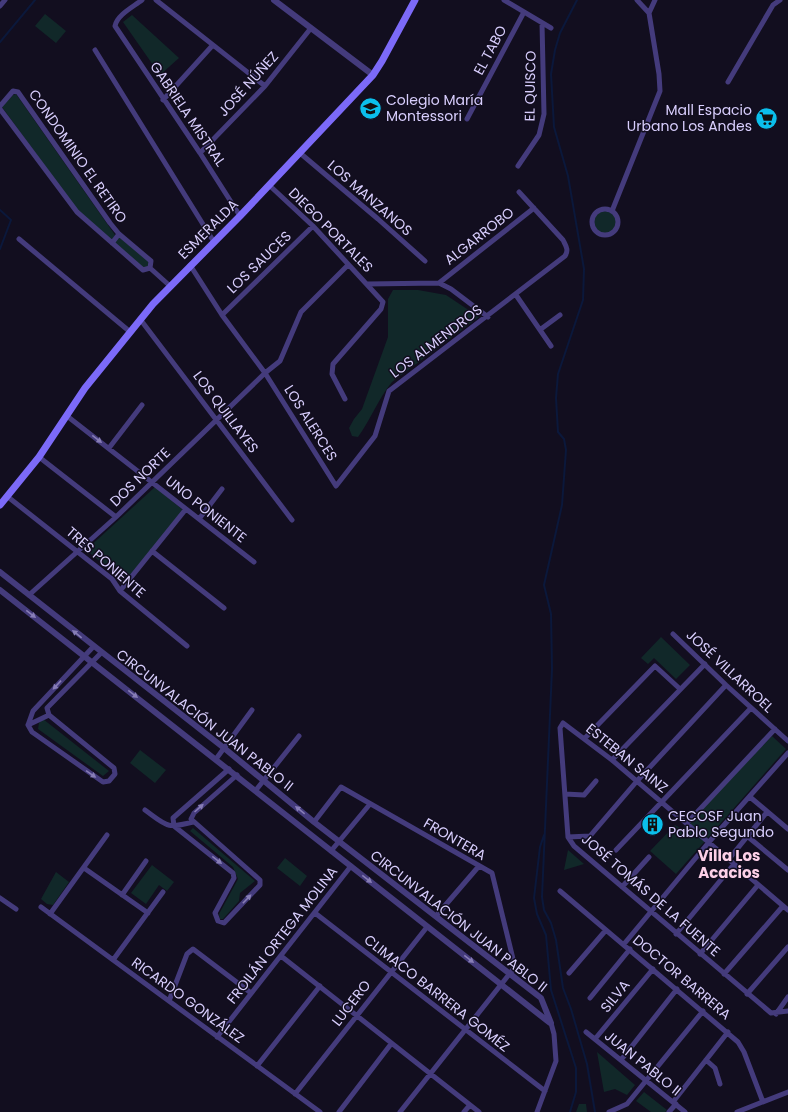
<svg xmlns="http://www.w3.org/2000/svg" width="788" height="1112" font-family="Poppins,sans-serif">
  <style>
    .green { fill: #112829 }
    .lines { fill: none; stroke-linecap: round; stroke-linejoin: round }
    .stream { stroke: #0b183b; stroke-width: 2 }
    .minor { stroke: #443b7c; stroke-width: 5 }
    .tertiary { stroke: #443b7c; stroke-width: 6 }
    .secondary { stroke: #7c6af8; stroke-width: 7 }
    .oneway { fill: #877db6 }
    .labels { text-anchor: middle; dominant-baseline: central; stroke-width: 3; stroke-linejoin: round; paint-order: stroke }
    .street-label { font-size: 14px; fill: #d8cefd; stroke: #120e1f }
    .poi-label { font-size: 14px; fill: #d8cefd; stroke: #120e1f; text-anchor: start }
    .neighbourhood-label { font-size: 15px; font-weight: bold; fill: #fdd0e8; stroke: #120e1f }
  </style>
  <rect width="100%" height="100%" fill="#120e1f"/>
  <!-- green -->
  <path class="green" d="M45,14L66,31L56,43L35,26Z
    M132,15L179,58L160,75L123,22Z
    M16,94L115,235L111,241L77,210L2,107L13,95Z
    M594 222a11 11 0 1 1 22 0a11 11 0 1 1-22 0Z
    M119,237L150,262L148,268H143L113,244Z
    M393,290H418L446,295L479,317L392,382C378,399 371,419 358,437L352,436L349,428L354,419L362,409L388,337V299Z
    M155,487L183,510L125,582L86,550Z
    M661,637L690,665L676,679L654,658L648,664L641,658Z
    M43,719L109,771L103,776L38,729L39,723Z
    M772,736L786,749L676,874L650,851L675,825L682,829Z
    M140,750L166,770L155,783L130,763Z
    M193,828L255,881L240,893L239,901L223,919H220L219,914L238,879L233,867L190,831Z
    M568,850L584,864L564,870Z
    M285,858L307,876L300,886L277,868Z
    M152,865L174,882L167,891L159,885L146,904L131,893Z
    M56,872L69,882L53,905L47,904L41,899Z
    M597,1052L635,1085L627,1095L615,1089L604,1092Z
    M644,1092L667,1110L665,1112H651L636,1101Z
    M579,1104H586L587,1112H576Z"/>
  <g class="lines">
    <!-- stream -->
    <path class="stream" d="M577,0L560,33L555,50L551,74L554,127L568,176L584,269L583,300L558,374L556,398L558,432L564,439L566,450L562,505L544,585L551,614L552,669L542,897L544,910L551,923L556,940L563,988L571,1009L587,1064L595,1112
      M0,42L35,0
      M0,210L11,220L0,249
      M544,835L540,847L534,898L537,914L546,935L551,990L576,1068V1092L570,1112"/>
    <!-- minor -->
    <path class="minor" d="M142,0C133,7 117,15 115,26L200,153L240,216
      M156,0L265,86
      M504,0L551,28
      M0,6L5,0
      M649,13L655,0
      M95,50L214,242
      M728,82L773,5L780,0
      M163,100L212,46
      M0,106L13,91L18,92L110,223L119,234L151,261L150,268L170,286
      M0,109L77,212L143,270L150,268
      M467,119L524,12
      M200,153L265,86L311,28
      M300,153L378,219L425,261
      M518,166L539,135L544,114L542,23
      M269,185L313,226L383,302L381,309L333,364L332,374L345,399
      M592 222a13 13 0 1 1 26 0a13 13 0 1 1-26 0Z
      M612,211L660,91L659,74L649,13L637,0
      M19,239L129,331
      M112,243L119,234
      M190,265L222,315L265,373L336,486L375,436L389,391L565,256C569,250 566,246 563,240L519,192
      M439,283L534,208
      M367,284L439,283L451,289L488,317
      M516,295L551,346
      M222,315L313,226
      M140,319L292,520
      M541,329L560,315
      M67,416L254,562
      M109,448L142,405
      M39,457L116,517
      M8,497L112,579L120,591L187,646
      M199,519L222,489
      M152,551L224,608
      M120,591L186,509
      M29,595L116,517L265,373L280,361L301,312L348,265
      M673,634L726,685L788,741
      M93,647L33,711L28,725L32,732L103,782L109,781L115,774L114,768L49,715L47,708L101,653
      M28,725L49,715
      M585,738L655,666L680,689
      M216,759L252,710
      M612,760L705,664
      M229,769L173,818L174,826L233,873L234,878L215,913L218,921L224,923L260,885V880L191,819L194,813L237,775
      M256,790L299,736
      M565,794L584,795L596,781
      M750,797L788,829
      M145,810C167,826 166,829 193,822
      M314,822L341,787L492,873L515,967L400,1112
      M687,823L775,729
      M747,836L788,870
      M568,837L590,836L637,781L726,685
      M616,850L751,708
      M331,851L370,804
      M729,859L767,812
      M84,868L148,913
      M622,887L649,857
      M560,891L738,1042L744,1052L763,1102
      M122,895L146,861
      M0,898L16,909
      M41,907L320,1112
      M788,910L612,760L563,723L560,728L568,837L574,846L771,1013L788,1011
      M315,913L545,1091
      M50,914L107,835
      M436,916L479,866
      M676,934L734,864
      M624,944L709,842L788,753
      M700,954L758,885
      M281,956L479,1112
      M113,960L163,892
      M569,973L606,930
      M724,974L783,906
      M747,994L788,947
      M590,998L630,949
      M169,1001L187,954L193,949L251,993
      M776,1014L788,997
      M586,1032L685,1112
      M217,1037L351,866
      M595,1039L653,969
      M621,1060L677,989
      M706,1060L715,1068L720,1084
      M257,1066L320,986
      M295,1094L427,927
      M673,1102L728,1032
      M339,1112L391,1044
      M464,1112L470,1105
      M537,1112L556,1061L554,1034L551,1023
      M609,1112L627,1104L703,1011
      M669,1112L676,1104
      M737,1112L788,1092"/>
    <!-- tertiary -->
    <path class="tertiary" d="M274,0L373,75
      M0,572L224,748L314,822L541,998L551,1023
      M0,590L550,1023"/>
    <!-- secondary -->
    <path class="secondary" d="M0,505L39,457L85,388L153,304L240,216L373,75L382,61L415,0"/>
  </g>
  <!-- one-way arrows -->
  <defs><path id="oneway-solid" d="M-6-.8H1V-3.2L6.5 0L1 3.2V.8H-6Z"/></defs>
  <g class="oneway">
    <use href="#oneway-solid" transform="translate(97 439) rotate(38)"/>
    <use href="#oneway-solid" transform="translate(31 614) rotate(38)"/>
    <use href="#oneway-solid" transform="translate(77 634) rotate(-141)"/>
    <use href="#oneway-solid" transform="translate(57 685) rotate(133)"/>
    <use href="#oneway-solid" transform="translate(133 694) rotate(38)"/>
    <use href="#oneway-solid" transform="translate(91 774) rotate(35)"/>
    <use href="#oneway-solid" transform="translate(199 808) rotate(-42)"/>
    <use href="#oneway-solid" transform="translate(300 810) rotate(-141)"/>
    <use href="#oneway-solid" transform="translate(217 860) rotate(38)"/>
    <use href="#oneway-solid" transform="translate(367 879) rotate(38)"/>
    <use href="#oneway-solid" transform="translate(247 899) rotate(-46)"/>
    <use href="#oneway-solid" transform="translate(469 959) rotate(38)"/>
  </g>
  <!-- icons -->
  <defs>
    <symbol id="school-disc" viewBox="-11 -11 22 22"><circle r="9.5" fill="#0bbfec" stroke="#120e1f"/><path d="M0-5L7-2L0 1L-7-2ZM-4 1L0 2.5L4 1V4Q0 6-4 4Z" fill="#111"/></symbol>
    <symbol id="supermarket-disc" viewBox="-11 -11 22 22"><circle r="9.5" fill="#0bbfec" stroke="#120e1f"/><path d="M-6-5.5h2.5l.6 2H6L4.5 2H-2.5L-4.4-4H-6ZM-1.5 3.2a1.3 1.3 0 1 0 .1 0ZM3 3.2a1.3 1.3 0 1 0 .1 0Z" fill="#111"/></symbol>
    <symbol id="building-disc" viewBox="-11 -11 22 22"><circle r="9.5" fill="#0bbfec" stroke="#120e1f"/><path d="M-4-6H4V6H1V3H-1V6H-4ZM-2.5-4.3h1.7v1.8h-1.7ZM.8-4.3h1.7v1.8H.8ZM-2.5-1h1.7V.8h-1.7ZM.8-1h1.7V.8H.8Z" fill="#111"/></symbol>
  </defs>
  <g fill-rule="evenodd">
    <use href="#school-disc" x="358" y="96" width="25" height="25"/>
    <use href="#supermarket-disc" x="754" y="106" width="25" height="25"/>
    <use href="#building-disc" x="640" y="812" width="25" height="25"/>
  </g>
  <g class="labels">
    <!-- street labels -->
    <g class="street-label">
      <text transform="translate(490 50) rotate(-62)">EL TABO</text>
      <text transform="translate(248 84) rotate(-48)">JOSÉ NÚÑEZ</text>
      <text transform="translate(530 86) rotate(-89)">EL QUISCO</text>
      <text transform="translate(188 114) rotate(56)">GABRIELA MISTRAL</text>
      <text transform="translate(78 156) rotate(55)">CONDOMINIO EL RETIRO</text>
      <text transform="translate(370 198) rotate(41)">LOS MANZANOS</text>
      <text transform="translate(208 229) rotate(-45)">ESMERALDA</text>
      <text transform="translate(331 230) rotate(45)">DIEGO PORTALES</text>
      <text transform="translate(479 236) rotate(-38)">ALGARROBO</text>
      <text transform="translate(259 262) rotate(-44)">LOS SAUCES</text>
      <text transform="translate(436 341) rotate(-37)">LOS ALMENDROS</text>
      <text transform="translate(226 412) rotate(53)">LOS QUILLAYES</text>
      <text transform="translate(311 423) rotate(58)">LOS ALERCES</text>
      <text transform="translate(140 477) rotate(-44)">DOS NORTE</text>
      <text transform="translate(206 509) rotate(38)">UNO PONIENTE</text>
      <text transform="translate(106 562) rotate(41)">TRES PONIENTE</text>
      <text transform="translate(730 671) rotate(43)">JOSÉ VILLARROEL</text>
      <text transform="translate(205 720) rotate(38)">CIRCUNVALACIÓN JUAN PABLO II</text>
      <text transform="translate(627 758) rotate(39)">ESTEBAN SAINZ</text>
      <text transform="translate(455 839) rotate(30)">FRONTERA</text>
      <text transform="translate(651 895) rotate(41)">JOSÉ TOMÁS DE LA FUENTE</text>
      <text transform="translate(459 921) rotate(38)">CIRCUNVALACIÓN JUAN PABLO II</text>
      <text transform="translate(282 935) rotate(-52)">FROILÁN ORTEGA MOLINA</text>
      <text transform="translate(682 977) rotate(40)">DOCTOR BARRERA</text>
      <text transform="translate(437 993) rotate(38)">CLIMACO BARRERA GOMÉZ</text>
      <text transform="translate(615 996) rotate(-51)">SILVA</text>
      <text transform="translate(188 1000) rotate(36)">RICARDO GONZÁLEZ</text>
      <text transform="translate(351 1003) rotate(-52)">LUCERO</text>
      <text transform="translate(643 1063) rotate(39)">JUAN PABLO II</text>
    </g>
    <!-- poi labels -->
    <g class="poi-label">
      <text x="386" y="100">Colegio María<tspan x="386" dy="16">Montessori</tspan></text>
      <text x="752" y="110" text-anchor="end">Mall Espacio<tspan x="752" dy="16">Urbano Los Andes</tspan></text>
      <text x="668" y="816">CECOSF Juan<tspan x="668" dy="16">Pablo Segundo</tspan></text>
    </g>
    <!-- neighbourhood labels -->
    <g class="neighbourhood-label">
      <text x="729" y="855">Villa Los<tspan x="729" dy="17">Acacios</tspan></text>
    </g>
  </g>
</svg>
